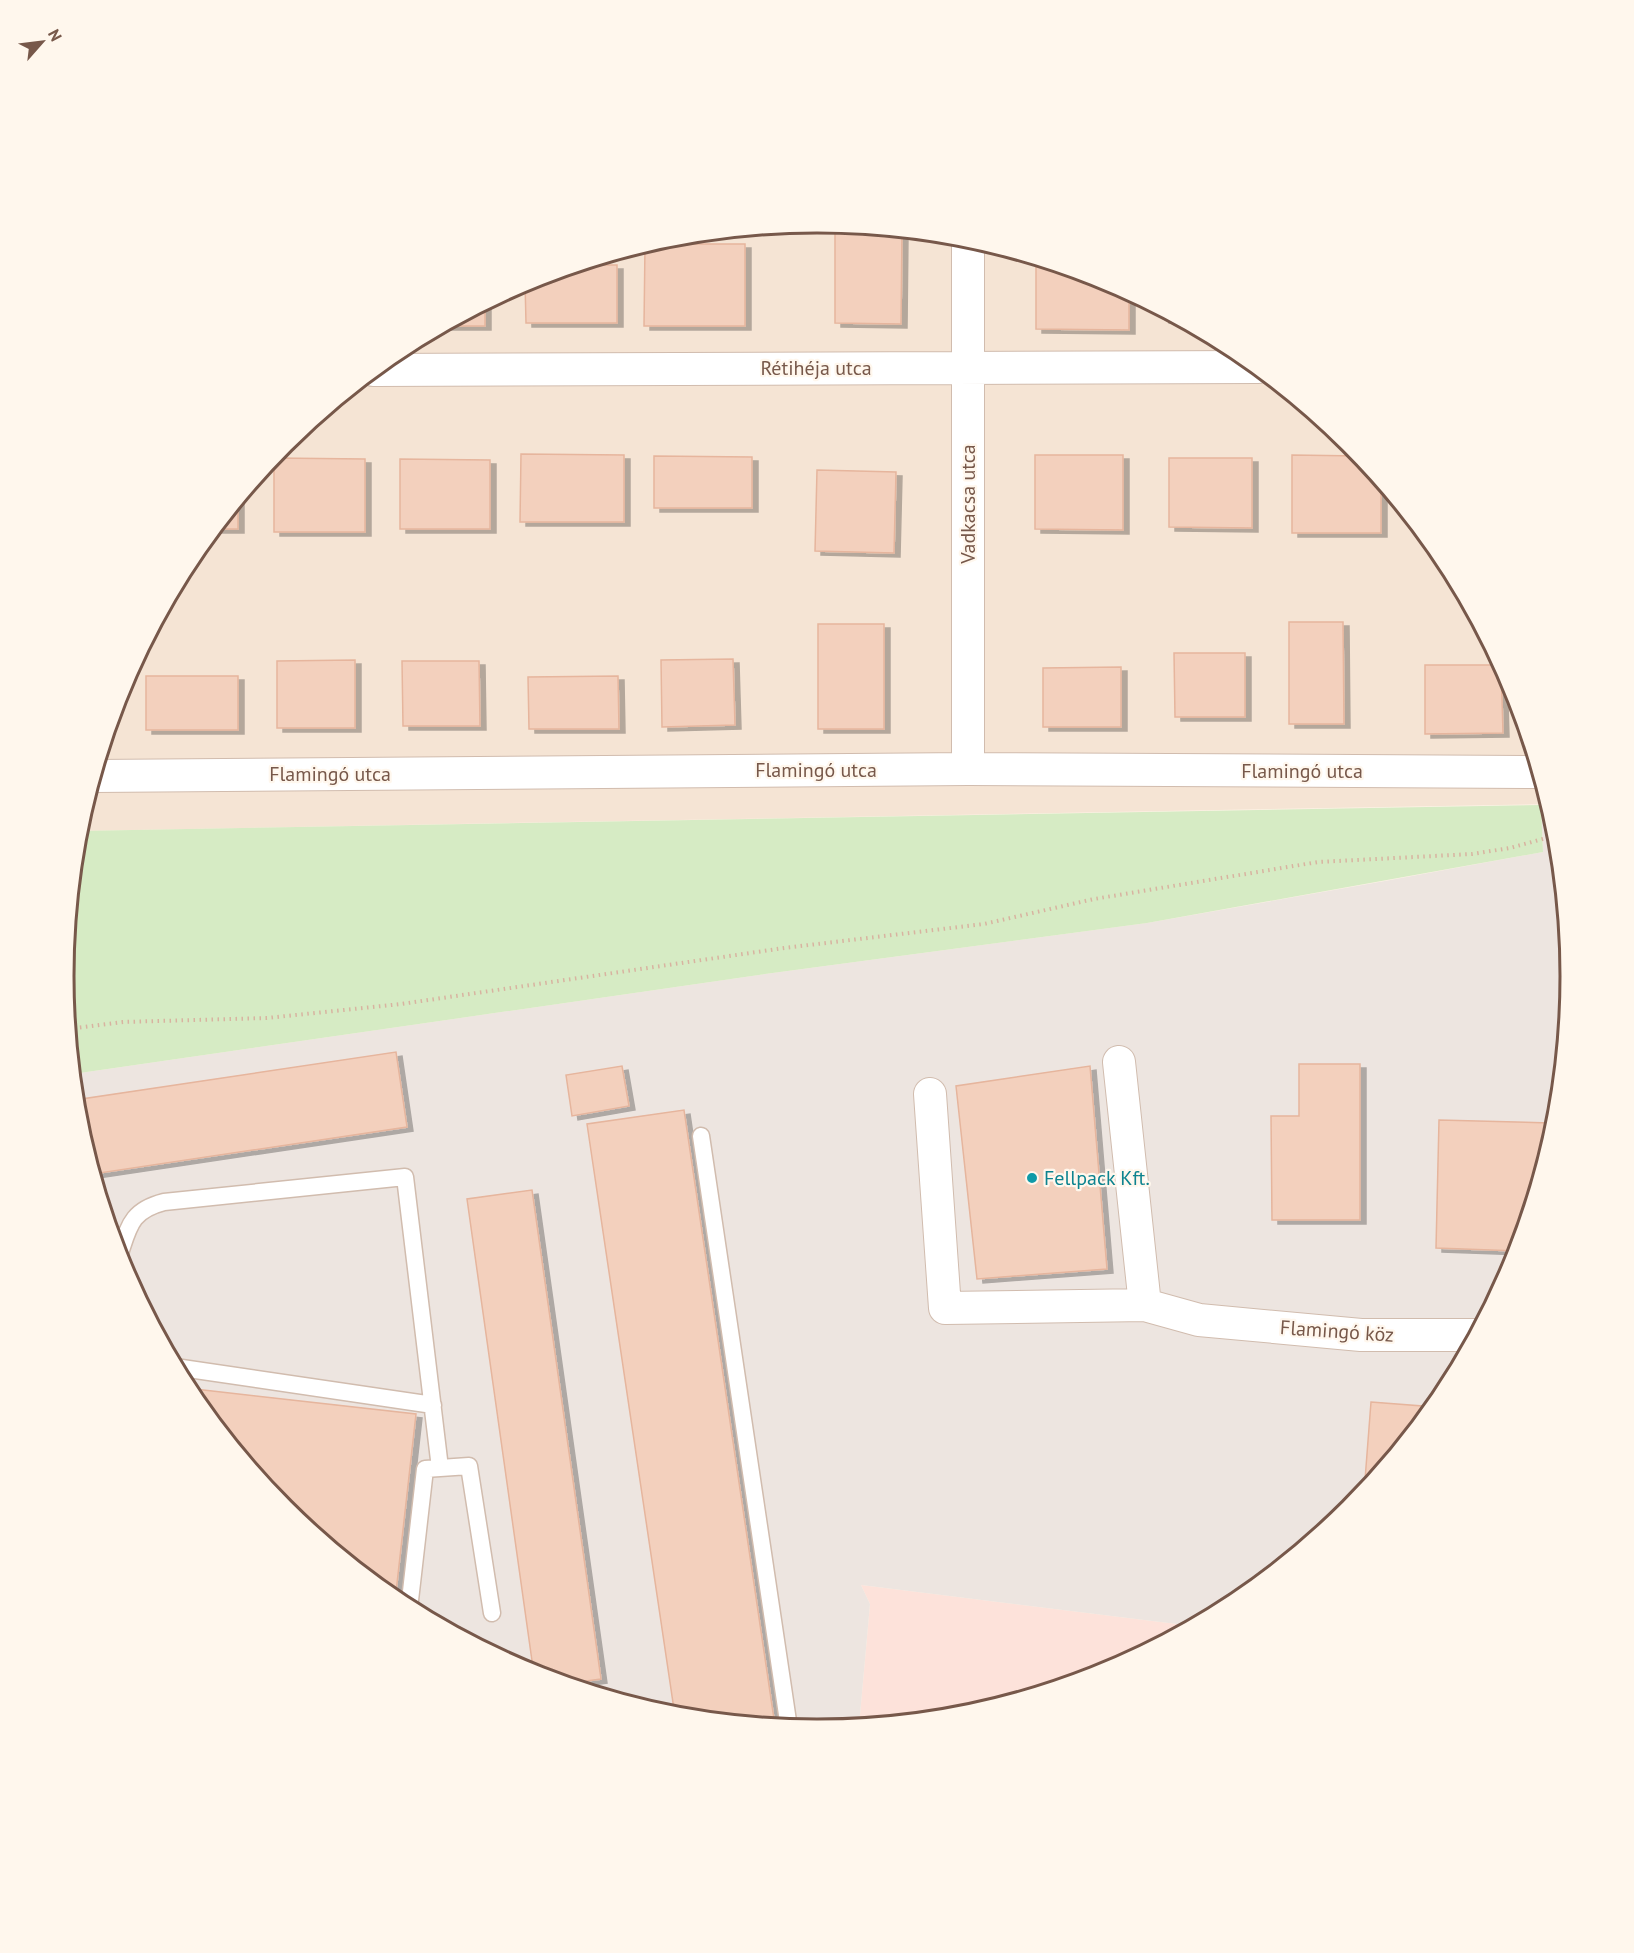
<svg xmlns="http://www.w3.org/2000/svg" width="1634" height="1953" font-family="'PT Sans',sans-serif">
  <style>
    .residential { fill: #f5e4d4 }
    .commercial { fill: #fde2da }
    .industrial { fill: #ede5e0 }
    .green { fill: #d6ebc4 }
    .building { fill: #f3d0bd; stroke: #e6b59d; stroke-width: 1.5; filter: url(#shadow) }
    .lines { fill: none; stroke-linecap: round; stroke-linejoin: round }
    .service-casing { stroke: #d1bcae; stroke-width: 19 }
    .minor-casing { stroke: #d1bcae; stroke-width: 34 }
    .path { stroke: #d8b3a0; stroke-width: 4; stroke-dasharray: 1.5 4.5; stroke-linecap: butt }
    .service { stroke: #fff; stroke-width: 16 }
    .minor { stroke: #fff; stroke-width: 32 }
    .culture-dot { fill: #0f9aa8; stroke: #fff7ed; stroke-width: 2 }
    .labels { text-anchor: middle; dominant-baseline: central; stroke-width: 4.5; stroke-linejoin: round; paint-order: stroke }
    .street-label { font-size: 20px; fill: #77584a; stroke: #fff7ed }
    .culture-label { font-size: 20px; fill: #0d838f; stroke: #fff7ed; text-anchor: start }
    .rim { fill: none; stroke: #77584a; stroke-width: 3 }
  </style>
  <defs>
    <filter id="shadow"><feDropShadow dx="6" dy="4" stdDeviation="0" flood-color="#0004"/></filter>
  </defs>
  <rect width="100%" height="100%" fill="#fdf3e6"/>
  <!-- residential -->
  <path class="residential" d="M817,223L964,237L1106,280L1236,350L1350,444L1444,558L1514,688L1549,804L77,831L121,688L190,557L284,443L398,349L529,280L670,237Z"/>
  <!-- commercial -->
  <path class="commercial" d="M861,1585L1193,1626L1105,1673L964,1716L859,1726L870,1604Z"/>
  <!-- industrial -->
  <path class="industrial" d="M1549,804L1557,830L1571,976L1556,1124L1513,1265L1444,1396L1350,1510L1236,1604L1193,1626L861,1585L870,1604L859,1726L817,1730L670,1716L528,1673L398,1603L284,1509L190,1395L120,1265L77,1123L73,1074L765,974L1147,923L1385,881L1543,852L1541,805Z"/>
  <!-- green -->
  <path class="green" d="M1541,805L1543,852L1147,923L765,974L73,1074L63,976L77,831Z"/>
  <!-- building -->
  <path class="building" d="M835,224L902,231L901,324L835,323Z
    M647,244H745V326H644L645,245Z
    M1036,259L1106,280L1129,292V330L1036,329Z
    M578,265H617V323H526L525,282Z
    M485,303V326H442Z
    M1163,310L1179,319H1163Z
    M521,454L624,455V522H520Z
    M1035,455H1123V530L1035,529Z
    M1292,455L1360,456L1381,481V533H1292Z
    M654,456L752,457V508H654Z
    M274,458L365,459V532H274Z
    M1169,458H1252V528L1169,527Z
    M400,459L490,460V529H400Z
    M817,470L896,472L894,553L815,551Z
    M238,499V529H214Z
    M1289,622H1343L1344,724H1289Z
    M818,624H884V729H818Z
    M1174,653H1245V717H1175Z
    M733,659L735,725L662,727L661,660Z
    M355,660V728H277V661Z
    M402,661H479L480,726H403Z
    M1425,665H1501L1503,733L1425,734Z
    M1121,667V727H1043V668Z
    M146,676H238V730H146Z
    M618,676L619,729H529L528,677Z
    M396,1052L407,1127L93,1174L77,1123L75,1100Z
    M1299,1064H1360V1220H1272L1271,1116H1299Z
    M622,1066L629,1106L572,1116L566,1075Z
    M1090,1066L1107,1269L977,1279L956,1086Z
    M684,1110L775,1726L675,1716L587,1124Z
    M1439,1120L1550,1123L1549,1147L1518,1251L1436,1248Z
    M532,1190L601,1679L564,1684L534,1675L467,1199Z
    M186,1388L416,1414L395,1601L284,1509L190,1395Z
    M1371,1402L1435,1407L1364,1493Z"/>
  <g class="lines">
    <defs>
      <path id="service" d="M701,1136L789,1728
        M118,1259C129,1228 129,1211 164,1202L405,1177L440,1468L469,1466L492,1613
        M175,1367L433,1405
        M409,1609L425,1469L440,1468"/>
      <path id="minor" d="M968,238V769
        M373,370L1258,367
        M94,776L968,769L1539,772
        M1119,1062L1145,1305
        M930,1094L945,1308L1145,1305L1199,1320L1361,1335H1476"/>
    </defs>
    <!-- service casing -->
    <use href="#service" class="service-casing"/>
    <!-- minor casing -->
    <use href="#minor" class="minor-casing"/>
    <!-- path -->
    <path class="path" d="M68,1029L123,1022L267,1018L401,1004L784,948L984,924L1094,899L1318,862L1472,854L1510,848L1557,835"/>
    <!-- service -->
    <use href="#service" class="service"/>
    <!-- minor -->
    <use href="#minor" class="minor"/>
  </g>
  <!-- markers -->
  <circle class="culture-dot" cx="1032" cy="1178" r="6"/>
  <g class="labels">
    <!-- street labels -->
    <g class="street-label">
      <text x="816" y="368">Rétihéja utca</text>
      <text transform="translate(968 504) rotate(-90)">Vadkacsa utca</text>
      <text x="816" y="770">Flamingó utca</text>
      <text x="1302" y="771">Flamingó utca</text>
      <text x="330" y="774">Flamingó utca</text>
      <text transform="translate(1337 1331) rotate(4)">Flamingó köz</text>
    </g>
    <!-- culture labels -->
    <g class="culture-label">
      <text x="1044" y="1178">Fellpack Kft.</text>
    </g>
  </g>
  <!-- crop -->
  <path d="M0 0H1634V1953H0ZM74 976a743 743 0 1 1 1486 0a743 743 0 1 1-1486 0Z" fill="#fff7ed" fill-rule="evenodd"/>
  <path class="rim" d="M74 976a743 743 0 1 1 1486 0a743 743 0 1 1-1486 0Z"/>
  <!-- north arrow -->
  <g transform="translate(42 42) rotate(62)" stroke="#fff7ed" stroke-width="4.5" paint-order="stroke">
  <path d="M0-4.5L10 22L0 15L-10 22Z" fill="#77584a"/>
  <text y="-9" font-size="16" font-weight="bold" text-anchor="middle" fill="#77584a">N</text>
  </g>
</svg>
